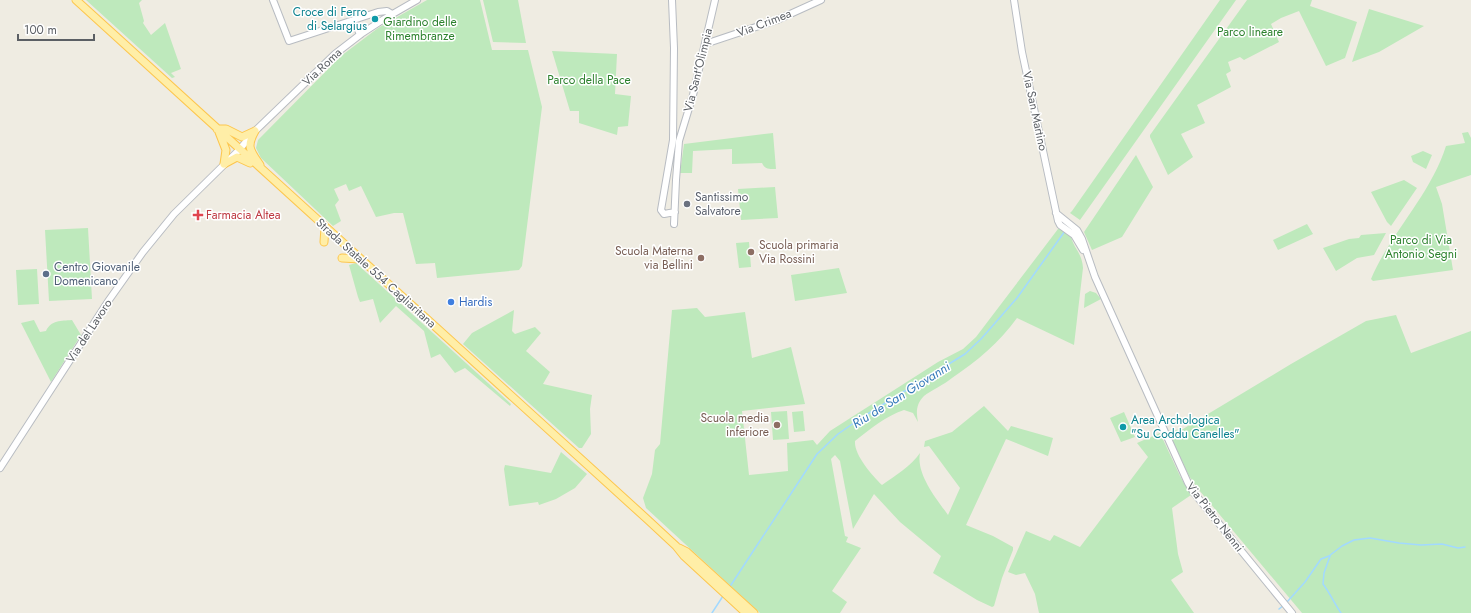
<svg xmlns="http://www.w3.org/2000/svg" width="1471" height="613" font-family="Jost,sans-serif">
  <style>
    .green { fill: #bee9bc }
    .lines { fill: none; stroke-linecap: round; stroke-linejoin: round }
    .stream { stroke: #a2d9ff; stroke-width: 1.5 }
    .secondary-casing { stroke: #b8bcc2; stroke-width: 8 }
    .primary-casing { stroke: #fdc64d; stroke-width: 9 }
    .secondary { stroke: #fff; stroke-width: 6 }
    .primary { stroke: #ffeea7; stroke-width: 7 }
    .culture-dot { fill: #0f9aa8; stroke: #fff; stroke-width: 1.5 }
    .worship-dot { fill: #6b7280; stroke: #fff; stroke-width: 1.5 }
    .health-dot { fill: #e0444e; stroke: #fff; stroke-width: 1.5 }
    .education-dot { fill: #8d6e63; stroke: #fff; stroke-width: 1.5 }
    .service-dot { fill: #5c6f8a; stroke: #fff; stroke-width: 1.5 }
    .shop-dot { fill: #3f7fe0; stroke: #fff; stroke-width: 1.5 }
    .labels { text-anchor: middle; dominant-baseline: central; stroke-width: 3; stroke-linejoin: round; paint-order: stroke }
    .culture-label { font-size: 12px; fill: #0d838f; stroke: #fff; text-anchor: end }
    .park-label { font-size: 12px; fill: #2d822e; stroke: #fff }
    .street-label { font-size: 12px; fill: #5b5f64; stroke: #fff }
    .worship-label { font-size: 12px; fill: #5b616d; stroke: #fff; text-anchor: start }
    .health-label { font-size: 12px; fill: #be3a42; stroke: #fff; text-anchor: start }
    .education-label { font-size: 12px; fill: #785e54; stroke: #fff; text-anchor: end }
    .service-label { font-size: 12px; fill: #4e5e75; stroke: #fff; text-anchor: start }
    .shop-label { font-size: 12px; fill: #366cbe; stroke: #fff; text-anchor: start }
    .water-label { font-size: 13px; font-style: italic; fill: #367ab9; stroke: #fff }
  </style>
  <rect width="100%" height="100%" fill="#efece2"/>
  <!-- green -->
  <path class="green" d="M86,0H142L139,3L144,21L143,23L151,35L165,23L181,69L171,73L175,77L172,78Z
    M427,0H480L492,50H528L542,107L522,266L519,270L437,278L435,263L416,264L403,213H394L376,217L361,186L349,191L346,184L334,189L339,200L335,205L341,221L333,226L261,158L256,148L258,140L341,56L378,28Z
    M483,0H518L526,43L493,42Z
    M1220,0H1236L1080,220L1070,213L1072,211Z
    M1247,0H1312L1310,6L1357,22L1345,58L1326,66L1299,11L1281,18L1271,24L1279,42L1244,60L1240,57L1228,62L1231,71L1226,74L1231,87L1197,105L1205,123L1181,134L1193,157L1168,175L1150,137V135Z
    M1369,9L1424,26L1379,52L1352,62Z
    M552,51L617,54L615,94L631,96L628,126L618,127L617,135L579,123V111H570Z
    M1468,132L1471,138V175L1436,187L1442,204L1453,270L1373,281L1371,279C1391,232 1430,196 1446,146L1465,143L1462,133Z
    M773,133L776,169C770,169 765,170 762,163L732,164V149L693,151L692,173H680L684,144Z
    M1423,151L1432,155L1426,169L1413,162L1411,156Z
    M1136,155L1153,187L1122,237L1092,250L1084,232Z
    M1404,180L1417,188L1391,226L1387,222L1371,192Z
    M775,187L778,218L741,220L738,189Z
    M1307,224L1313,234L1278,250L1273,240Z
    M88,228L92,299L49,301L45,230Z
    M1060,228L1071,236C1073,248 1082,252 1083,268L1074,345L1017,318C999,343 977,361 952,378C945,384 930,391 924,396C916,404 916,412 918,422L913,413L904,410C886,416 870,429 855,441C854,455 872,475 882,485C895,476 911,466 920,453C916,474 936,498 948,515L960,488L929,446L924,447L925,441L952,432L984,406L1008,431L1011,426L1053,438L1048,456L1006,439L966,525L993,536L1013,547V550L1002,578L994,606L992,607L977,600L933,573L941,556L900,522L874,494L853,529L840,461L835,455L831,459L845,536L848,537L846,542L861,548L832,591L847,602L840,613H760L646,508L643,498L652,474L655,450L660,444L672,310L697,308L705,317L745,312L752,358L791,347L805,404L742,411L749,475L788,471L787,443L813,440L817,445L830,431L938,362L963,349L976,337L1058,229Z
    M1386,233L1374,255L1357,258L1336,271L1323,248L1349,239L1359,238L1361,235Z
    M749,242L751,267L739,268L736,243Z
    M356,263L511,404L510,406L465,368L455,373L440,354L431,358L424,331L396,306L380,323L373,299L360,302L358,297L349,265Z
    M839,268L847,293L795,301L791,275Z
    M37,269L39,304L18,305L16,270Z
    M1090,291L1096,293L1101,299L1084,308L1085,294Z
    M514,310L512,331L515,334L535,327L541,333L526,351L550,372L543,384L592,395L590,409L591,434L582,448H579L463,344L472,333Z
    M1396,315L1411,353L1471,331V613H1302L1199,490L1189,476L1168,431L1183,429L1291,364L1366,321Z
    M34,320L40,332L46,331C51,320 61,321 72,320L81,335L51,382L21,323Z
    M787,411L789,439L773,440L771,412Z
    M803,411L805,431L794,432L792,412Z
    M1124,412L1135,437L1121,442L1110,418Z
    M1160,433L1180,476L1191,495L1172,508L1178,554L1183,572L1171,580L1194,613H1039L1035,594L1025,573L1016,575L1008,572L1026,531L1050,541L1054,535L1080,547L1148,457L1137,443Z
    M561,452L587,474L575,488L556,499L539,505L538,502L509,506L504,469L505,465L551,473Z"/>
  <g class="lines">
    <!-- stream -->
    <path class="stream" d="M1330,556L1324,573L1323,584C1330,593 1334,603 1341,613
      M729,588L817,454L838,434L861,418L965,354L981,339L1017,298L1065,231
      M1287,602L1305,582L1321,559L1329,556L1342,546L1354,540L1370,538L1399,543L1421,545L1442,544L1458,548L1465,547
      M1279,609L1284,605
      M712,613L723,596"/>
    <defs>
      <path id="secondary" d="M273,0L289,41L378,12L387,11L392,14
        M672,0L674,48L673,140L661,210L664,214L675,212
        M1014,0L1022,52L1058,221L1060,225L1074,235L1083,250
        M348,22L357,27L360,35
        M705,44L777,20L821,0
        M1056,213L1077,230L1082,239L1095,277L1188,483L1194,493L1292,613
        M674,224L676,180L679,141L693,95L715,0
        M0,468L109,300L143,252L174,214L239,150L255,131L335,54L361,34L384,19L417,0"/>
      <path id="primary" d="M76,0L648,520L676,546L684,556L746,613
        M217,129H226L242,137L255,131
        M255,131C246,147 250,150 260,165
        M219,132L226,150L224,164
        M224,164L237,157L250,163
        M324,242L325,227
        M342,258L360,259
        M679,548L687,552L754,613"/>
    </defs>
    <!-- secondary casing -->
    <use href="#secondary" class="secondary-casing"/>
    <!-- primary casing -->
    <use href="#primary" class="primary-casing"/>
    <!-- secondary -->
    <use href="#secondary" class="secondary"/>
    <!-- primary -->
    <use href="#primary" class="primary"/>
  </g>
  <!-- markers -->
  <g class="culture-dot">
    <circle cx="375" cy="19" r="4"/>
    <circle cx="1123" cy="427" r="4"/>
  </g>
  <circle class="worship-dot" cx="687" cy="204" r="4"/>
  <path class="health-dot" d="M196 209h4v4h4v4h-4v4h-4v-4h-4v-4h4z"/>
  <g class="education-dot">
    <circle cx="751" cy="252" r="4"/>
    <circle cx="701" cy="258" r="4"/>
    <circle cx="777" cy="425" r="4"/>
  </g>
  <circle class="service-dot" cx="46" cy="274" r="4"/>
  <circle class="shop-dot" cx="451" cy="302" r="4"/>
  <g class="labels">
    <!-- culture labels -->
    <g class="culture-label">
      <text x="367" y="12">Croce di Ferro<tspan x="367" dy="14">di Selargius</tspan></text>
      <text x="1131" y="420" text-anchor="start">Area Archologica<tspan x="1131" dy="14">"Su Coddu Canelles"</tspan></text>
    </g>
    <!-- park labels -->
    <g class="park-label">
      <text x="420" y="22">Giardino delle<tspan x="420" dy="14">Rimembranze</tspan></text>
      <text x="1250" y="32">Parco lineare</text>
      <text x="589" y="80">Parco della Pace</text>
      <text x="1421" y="240">Parco di Via<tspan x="1421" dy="14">Antonio Segni</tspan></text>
    </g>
    <!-- street labels -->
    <g class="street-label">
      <text transform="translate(764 23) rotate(-21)">Via Crimea</text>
      <text transform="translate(322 67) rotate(-43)">Via Roma</text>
      <text transform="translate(698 70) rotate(-76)">Via Sant'Olimpia</text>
      <text transform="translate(1035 111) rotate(78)">Via San Martino</text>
      <text transform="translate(376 273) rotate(42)">Strada Statale 554 Cagliaritana</text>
      <text transform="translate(89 331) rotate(-57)">Via del Lavoro</text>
      <text transform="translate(1215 517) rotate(52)">Via Pietro Nenni</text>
    </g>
    <!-- worship labels -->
    <g class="worship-label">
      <text x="695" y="197">Santissimo<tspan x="695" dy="14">Salvatore</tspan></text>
    </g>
    <!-- health labels -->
    <g class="health-label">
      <text x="206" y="215">Farmacia Altea</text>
    </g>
    <!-- education labels -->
    <g class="education-label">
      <text x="759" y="245" text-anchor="start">Scuola primaria<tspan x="759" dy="14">Via Rossini</tspan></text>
      <text x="693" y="251">Scuola Materna<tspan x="693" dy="14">via Bellini</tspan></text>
      <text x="769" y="418">Scuola media<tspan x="769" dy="14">inferiore</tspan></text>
    </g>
    <!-- service labels -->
    <g class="service-label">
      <text x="54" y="267">Centro Giovanile<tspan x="54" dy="14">Domenicano</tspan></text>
    </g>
    <!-- shop labels -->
    <g class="shop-label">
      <text x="459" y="302">Hardis</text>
    </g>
    <!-- water labels -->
    <g class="water-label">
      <text transform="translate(901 395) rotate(-32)">Riu de San Giovanni</text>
    </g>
  </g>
  <!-- scale -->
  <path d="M18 34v6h76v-6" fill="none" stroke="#5b5f64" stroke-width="2"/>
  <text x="24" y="34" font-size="12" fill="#5b5f64" stroke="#ffffff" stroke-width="3" paint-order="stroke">100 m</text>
</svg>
